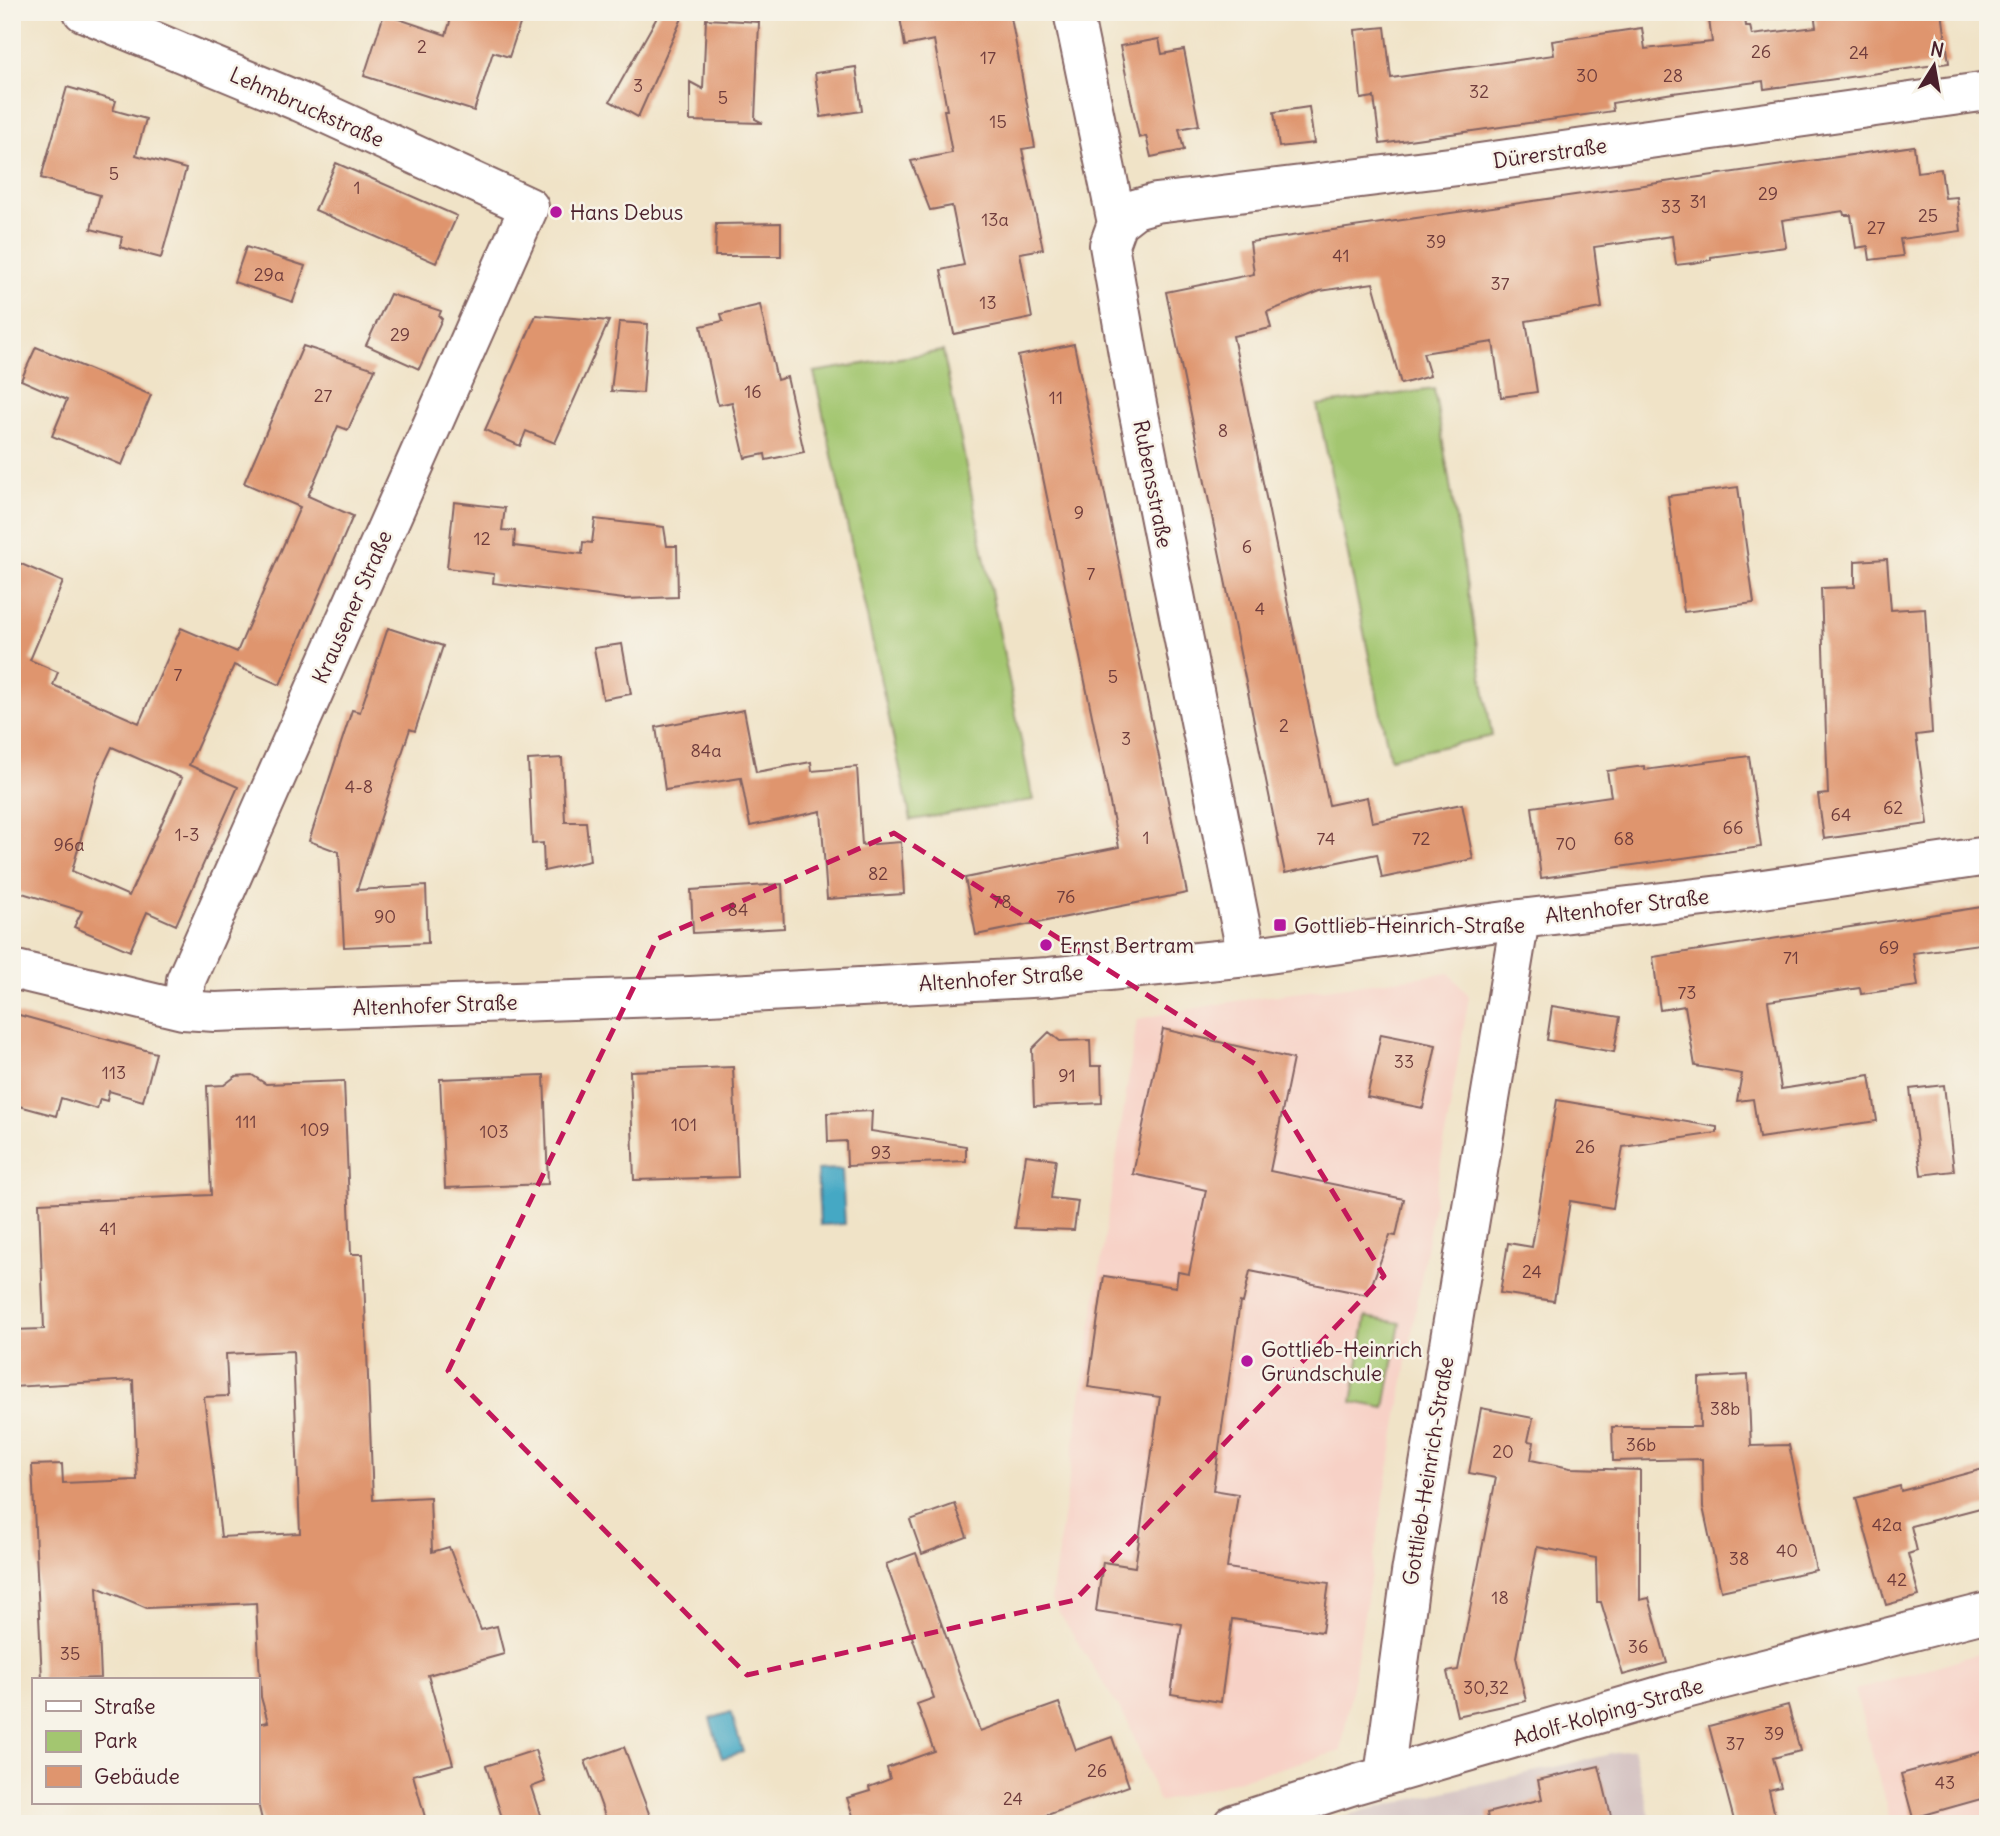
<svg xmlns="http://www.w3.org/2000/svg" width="2000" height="1836" font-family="Delius,sans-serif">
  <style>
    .built { fill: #f7d1c6 }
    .industrial { fill: #d2bfbf }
    .green { fill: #a3c670; stroke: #76724e; stroke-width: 2 }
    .water { fill: #45a8c4; stroke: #486478; stroke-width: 2 }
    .building { fill: #df956e; fill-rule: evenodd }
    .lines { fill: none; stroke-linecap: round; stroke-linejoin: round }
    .street-casing { stroke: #846462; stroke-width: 42 }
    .street { stroke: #fff; stroke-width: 38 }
    .marked { fill: none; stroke: #c2185b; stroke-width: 5; stroke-dasharray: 14 9; stroke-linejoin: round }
    .poi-dot { fill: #b5179e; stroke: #f7f3e8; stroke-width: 2.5 }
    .labels { text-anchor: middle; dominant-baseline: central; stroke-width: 5; stroke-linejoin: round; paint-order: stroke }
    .number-label { font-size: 18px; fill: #6f3c3c }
    .street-label { font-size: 21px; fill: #4a1f2b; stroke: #f7f3e8 }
    .poi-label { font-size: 21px; fill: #4a1f2b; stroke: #f7f3e8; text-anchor: start }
  </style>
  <rect width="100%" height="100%" fill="#f7f3e8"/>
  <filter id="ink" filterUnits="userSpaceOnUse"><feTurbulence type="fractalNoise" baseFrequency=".0143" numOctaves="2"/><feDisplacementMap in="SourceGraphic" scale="14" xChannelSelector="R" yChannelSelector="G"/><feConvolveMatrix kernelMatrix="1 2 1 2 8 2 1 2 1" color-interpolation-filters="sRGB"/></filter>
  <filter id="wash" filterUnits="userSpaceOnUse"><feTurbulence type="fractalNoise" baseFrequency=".00686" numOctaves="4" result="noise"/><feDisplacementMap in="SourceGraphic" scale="28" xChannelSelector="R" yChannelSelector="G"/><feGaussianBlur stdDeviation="1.57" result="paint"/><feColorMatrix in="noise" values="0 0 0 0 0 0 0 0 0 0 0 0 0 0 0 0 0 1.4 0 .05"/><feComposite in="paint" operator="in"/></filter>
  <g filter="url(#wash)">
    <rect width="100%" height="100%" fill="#f0e3c7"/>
    <!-- built -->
    <path class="built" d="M1449,973L1469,996L1341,1751L1159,1802L1129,1724L1051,1600L1137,1019L1247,999Z
      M1988,1651V1824H1891L1855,1690Z"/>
    <!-- industrial -->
    <path class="industrial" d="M1633,1749L1652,1824H1325L1365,1810Z"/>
    <!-- green -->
    <path class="green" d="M943,351L1033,800L911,820L814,372Z
      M1434,389L1492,736L1390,758L1317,405Z
      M1366,1317L1400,1323L1385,1408L1352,1402Z"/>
    <!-- water -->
    <path class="water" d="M842,1169L845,1224L820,1225L817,1170Z
      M731,1712L743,1752L722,1758L710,1719Z"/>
    <g id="blocks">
      <!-- building -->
      <path class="building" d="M453,12H524L509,57L493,52L474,111L364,76L384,14L446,35Z
        M660,12H676L683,16L638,117L610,101Z
        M899,12H1010L1035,147L1022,149L1043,249L1020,253L1032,318L954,334L941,270L964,265L952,206L930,210L911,161L952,153L944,110H947L934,40L905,46Z
        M1708,12H1744L1746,26H1750L1752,35L1816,27L1814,12H1942L1949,63L1764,89L1763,81L1673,93L1612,103L1613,111L1380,144L1374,97L1361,99L1355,30L1385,27L1391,78L1554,55L1552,41L1642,28L1645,49L1712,42Z
        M706,19L759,22L755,119L763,123L690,121V82L703,89Z
        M1159,39L1162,54L1184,50L1199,125L1179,129L1184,150L1151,157L1146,136L1139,138L1120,46Z
        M856,67L862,111L821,117L815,73Z
        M67,87L116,101L113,110L146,119L136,155L186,169L161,258L120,247L122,237L91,229L100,195L41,178Z
        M1309,107L1314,143L1279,147L1274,112Z
        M1914,146L1917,172L1941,169L1945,198L1957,197L1961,231L1900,239L1903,256L1870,260L1868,246L1856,248L1851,215H1844L1843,211L1782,220L1786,247L1711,257V260L1693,263L1676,265L1672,236L1594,247L1602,308L1526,321L1537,392L1501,397L1493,342L1423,353L1430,376L1401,384L1373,283L1320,291L1267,312L1271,328L1233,336L1329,805L1367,797L1372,822L1462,804L1473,859L1382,878L1377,854L1285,873L1166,292L1254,274L1250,242Z
        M336,163L457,216L436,263L315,210Z
        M781,223V256H715L716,224Z
        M246,247L305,266L293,302L234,282Z
        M390,294L441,311L439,316L442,319L419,369L366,345Z
        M760,305L777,380L787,377L804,452L766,460L765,454L745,458L732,402L718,405L701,326L723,321L721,314Z
        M536,315L609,321L555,443L526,431L520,446L485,430Z
        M619,322L648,324L643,393L611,391Z
        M1074,344L1187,893L976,935L965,878L1119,847L1018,356Z
        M303,346L375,369L348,430L338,426L308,496L353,516L280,685L234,665L189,765L238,787L176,925L147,912L130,951L74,927L82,911L12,890V560L63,582L30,660L58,672L53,685L139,723L181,628L237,652L300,507L244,483ZM112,747L182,778L129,896L72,871L97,779Z
        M36,347L151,395L122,465L52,436L67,400L21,380Z
        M1738,487L1754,603L1684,612L1668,496Z
        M454,502L505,508L502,530L515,531L514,546L582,554L583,542L592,543L595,519L664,527L667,546H677L678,597L624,599L509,585L493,583L494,574L447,568Z
        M1887,559L1891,610L1925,608L1932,733L1916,735L1928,824L1824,839L1818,795L1828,794L1821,588L1855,587V561Z
        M388,628L443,646L415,731L410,729L357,890L426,886L428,943L344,947L339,852L309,841L352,710L360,712Z
        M622,644L631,694L603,699L594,648Z
        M744,710L756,772L811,762L812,771L857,767L862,845L901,842L904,894L827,899L821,811L750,826L741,778L665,790L656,727Z
        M1749,756L1761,847L1541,878L1532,807L1611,796L1607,771L1644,766L1645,770Z
        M562,758L565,822H586L590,861L544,871L543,843L532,844L528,760Z
        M782,884L784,928L693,933L691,890Z
        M1982,907L1987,943L1913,953L1918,986L1861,994L1860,988L1768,1001L1781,1089L1870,1075L1877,1121L1759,1138L1753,1099L1737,1101L1742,1074L1695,1066L1685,1006L1660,1010L1653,957Z
        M1552,1006L1620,1017L1614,1052L1547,1040Z
        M12,1013L156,1053L143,1101L109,1091L107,1101L100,1099L97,1109L61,1098L56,1116L12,1104Z
        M1163,1029L1293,1059L1270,1171L1404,1199L1396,1236L1390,1235L1368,1295L1250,1271L1243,1303L1240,1302L1213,1490L1238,1494L1227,1568L1329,1583L1322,1632L1232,1619L1221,1702L1171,1694L1182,1624L1096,1611L1103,1562L1135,1567L1160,1397L1088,1387L1104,1276L1176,1287L1178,1272L1189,1274L1206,1190L1133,1174Z
        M1049,1032L1060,1041L1090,1040L1091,1066H1101L1102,1103L1034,1106L1032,1049Z
        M1381,1034L1436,1045L1423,1108L1367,1097Z
        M733,1067L738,1177L634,1180L630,1071Z
        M252,1075L266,1084L344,1081L351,1254H363L373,1500L430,1497L432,1552L449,1547L481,1630L497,1626L504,1654L428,1675L453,1764L413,1775L427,1824H263L257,1799V1724L268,1722L261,1697L256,1603L147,1608L97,1587L101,1678L42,1680L32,1465L62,1464L63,1483L137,1480L133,1380L12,1387V1330L44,1329L39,1203L211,1195L207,1086L224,1085L236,1076ZM293,1351L300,1533L221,1537L204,1397L228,1396L226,1354Z
        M544,1075L548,1184L445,1188L440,1079Z
        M1944,1085L1954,1171L1921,1175L1910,1089Z
        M1557,1100L1717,1127V1133L1623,1147L1613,1208L1570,1201L1554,1301L1500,1293L1508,1243L1532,1247Z
        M872,1111L871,1131L966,1146V1161L847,1166L846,1141L828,1142L827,1113Z
        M1026,1155L1056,1159L1051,1198L1078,1201L1074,1230L1015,1228Z
        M1748,1375L1751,1446L1789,1445L1816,1570L1721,1591L1703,1507L1702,1459L1613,1461L1612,1427H1700L1699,1378Z
        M1481,1408L1533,1418L1528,1441L1534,1442L1531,1460L1570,1468L1640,1470V1600L1649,1598L1667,1663L1623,1675L1601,1602H1597L1596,1558L1537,1547L1516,1657L1526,1701L1457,1716L1447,1672L1458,1670L1496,1478L1469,1473Z
        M1983,1469L1988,1506L1911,1526L1917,1551L1908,1554L1919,1596L1886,1605L1856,1498L1900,1486L1901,1491Z
        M955,1504L967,1537L922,1554L910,1520Z
        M916,1553L980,1731L1059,1703L1076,1750L1112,1737L1129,1786L1022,1824H856L847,1798L870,1791L869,1787L890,1779L887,1768L934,1751L917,1704L934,1698L886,1564Z
        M1788,1705L1800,1751L1773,1758L1781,1787L1769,1790L1777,1824H1735L1709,1726Z
        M624,1747L636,1779L653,1824H608L585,1761Z
        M535,1750L545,1782L531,1787L543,1824H504L486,1766Z
        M1988,1750V1797L1913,1818L1901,1774Z
        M1599,1766L1613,1824H1489L1487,1813L1542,1799L1538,1780Z"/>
    </g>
  </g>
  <g filter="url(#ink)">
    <use href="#blocks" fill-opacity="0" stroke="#846462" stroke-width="2"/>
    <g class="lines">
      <defs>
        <path id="street" d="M83,12L300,102L529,207L186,980L183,1010
          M1073,12L1117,223L1109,245L1135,394L1247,957
          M1117,223L1135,209L1156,203L1458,166L1988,91
          M12,969L183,1010L215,1012L690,996L1049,977L1247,957L1520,919L1729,894L1988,856
          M1384,1776L1411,1573L1520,919
          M1233,1824L1357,1784L1670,1693L1988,1612"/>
      </defs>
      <!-- street casing -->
      <use href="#street" class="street-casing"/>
      <!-- street -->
      <use href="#street" class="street"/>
    </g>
  </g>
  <!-- marked area -->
  <path class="marked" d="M894,833L1255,1064L1384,1276L1075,1600L747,1675L448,1371L657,939Z"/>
  <!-- markers -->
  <g class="poi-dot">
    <circle cx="556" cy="212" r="7"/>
    <rect x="1273" y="918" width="14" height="14" rx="3.5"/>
    <circle cx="1046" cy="945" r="7"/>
    <circle cx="1247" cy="1361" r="7"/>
  </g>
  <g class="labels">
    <!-- number labels -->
    <g class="number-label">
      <text x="422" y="46">2</text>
      <text x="1761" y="51">26</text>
      <text x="1859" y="52">24</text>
      <text x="988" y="57">17</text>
      <text x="1587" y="75">30</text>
      <text x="1673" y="75">28</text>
      <text x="638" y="85">3</text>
      <text x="1479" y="91">32</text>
      <text x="723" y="97">5</text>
      <text x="998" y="121">15</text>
      <text x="114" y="173">5</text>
      <text x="357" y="187">1</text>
      <text x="1768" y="193">29</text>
      <text x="1698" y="201">31</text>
      <text x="1671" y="206">33</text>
      <text x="1928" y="215">25</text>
      <text x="995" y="219">13a</text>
      <text x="1876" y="227">27</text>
      <text x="1436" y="241">39</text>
      <text x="1341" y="255">41</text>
      <text x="269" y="274">29a</text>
      <text x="1500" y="283">37</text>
      <text x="988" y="302">13</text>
      <text x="400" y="334">29</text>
      <text x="753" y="391">16</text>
      <text x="323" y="395">27</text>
      <text x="1056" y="397">11</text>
      <text x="1223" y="430">8</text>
      <text x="1079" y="512">9</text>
      <text x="482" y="538">12</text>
      <text x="1247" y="546">6</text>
      <text x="1091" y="573">7</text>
      <text x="1260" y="608">4</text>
      <text x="178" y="674">7</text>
      <text x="1113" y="676">5</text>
      <text x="1284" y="725">2</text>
      <text x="1126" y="738">3</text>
      <text x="706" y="750">84a</text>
      <text x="359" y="786">4-8</text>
      <text x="1893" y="807">62</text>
      <text x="1841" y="814">64</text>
      <text x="1733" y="827">66</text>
      <text x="187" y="834">1-3</text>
      <text x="1146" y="837">1</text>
      <text x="1326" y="838">74</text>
      <text x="1421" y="838">72</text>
      <text x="1624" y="838">68</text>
      <text x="1566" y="843">70</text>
      <text x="69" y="844">96a</text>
      <text x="878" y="873">82</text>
      <text x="1066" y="896">76</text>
      <text x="1002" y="901">78</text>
      <text x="738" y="909">84</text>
      <text x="385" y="916">90</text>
      <text x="1889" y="947">69</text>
      <text x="1791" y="957">71</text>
      <text x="1687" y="992">73</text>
      <text x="1404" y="1061">33</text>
      <text x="114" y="1072">113</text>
      <text x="1067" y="1075">91</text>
      <text x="246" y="1121">111</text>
      <text x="684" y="1124">101</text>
      <text x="315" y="1129">109</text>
      <text x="494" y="1131">103</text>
      <text x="1585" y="1146">26</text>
      <text x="881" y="1152">93</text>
      <text x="108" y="1228">41</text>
      <text x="1532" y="1271">24</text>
      <text x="1725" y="1408">38b</text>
      <text x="1641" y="1444">36b</text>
      <text x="1503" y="1451">20</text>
      <text x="1887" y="1524">42a</text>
      <text x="1787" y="1550">40</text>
      <text x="1739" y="1558">38</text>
      <text x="1897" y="1579">42</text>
      <text x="1500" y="1597">18</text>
      <text x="1638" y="1646">36</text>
      <text x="70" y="1653">35</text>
      <text x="1486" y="1687">30,32</text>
      <text x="1774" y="1733">39</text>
      <text x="1735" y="1743">37</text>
      <text x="1097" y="1770">26</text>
      <text x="1945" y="1782">43</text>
      <text x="1013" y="1798">24</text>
    </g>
    <!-- street labels -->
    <g class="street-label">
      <text transform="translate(307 107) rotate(24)">Lehmbruckstraße</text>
      <text transform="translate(1550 153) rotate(-8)">Dürerstraße</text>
      <text transform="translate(1153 484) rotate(79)">Rubensstraße</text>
      <text transform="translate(352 607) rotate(-66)">Krausener Straße</text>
      <text transform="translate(1627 906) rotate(-7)">Altenhofer Straße</text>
      <text transform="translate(1001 978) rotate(-4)">Altenhofer Straße</text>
      <text transform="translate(435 1005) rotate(-2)">Altenhofer Straße</text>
      <text transform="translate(1428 1471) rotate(-81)">Gottlieb-Heinrich-Straße</text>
      <text transform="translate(1608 1712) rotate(-16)">Adolf-Kolping-Straße</text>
    </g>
    <!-- poi labels -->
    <g class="poi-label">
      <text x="570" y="212">Hans Debus</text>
      <text x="1294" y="925">Gottlieb-Heinrich-Straße</text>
      <text x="1060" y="945">Ernst Bertram</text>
      <text x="1261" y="1349">Gottlieb-Heinrich<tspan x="1261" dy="24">Grundschule</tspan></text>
    </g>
  </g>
  <!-- margin -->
  <rect width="2000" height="1836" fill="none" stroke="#f7f3e8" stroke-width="42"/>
  <!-- legend -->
  <rect x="32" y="1678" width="228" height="126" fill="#f7f3e8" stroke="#b29e9c" stroke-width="2"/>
  <rect x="46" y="1701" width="35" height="10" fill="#ffffff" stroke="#b29e9c" stroke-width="2"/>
  <text x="94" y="1714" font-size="21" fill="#4a1f2b">Straße</text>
  <rect x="46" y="1731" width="35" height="21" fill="#a3c670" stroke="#b29e9c" stroke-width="2"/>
  <text x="94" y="1748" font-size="21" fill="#4a1f2b">Park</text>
  <rect x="46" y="1766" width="35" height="21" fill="#df956e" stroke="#b29e9c" stroke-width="2"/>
  <text x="94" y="1784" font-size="21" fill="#4a1f2b">Gebäude</text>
  <!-- north arrow -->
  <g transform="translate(1934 66) rotate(11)" stroke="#f7f3e8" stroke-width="5" paint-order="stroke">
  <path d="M0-5L12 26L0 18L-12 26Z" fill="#4a1f2b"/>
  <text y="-10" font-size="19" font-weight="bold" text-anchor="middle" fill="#4a1f2b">N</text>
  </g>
</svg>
